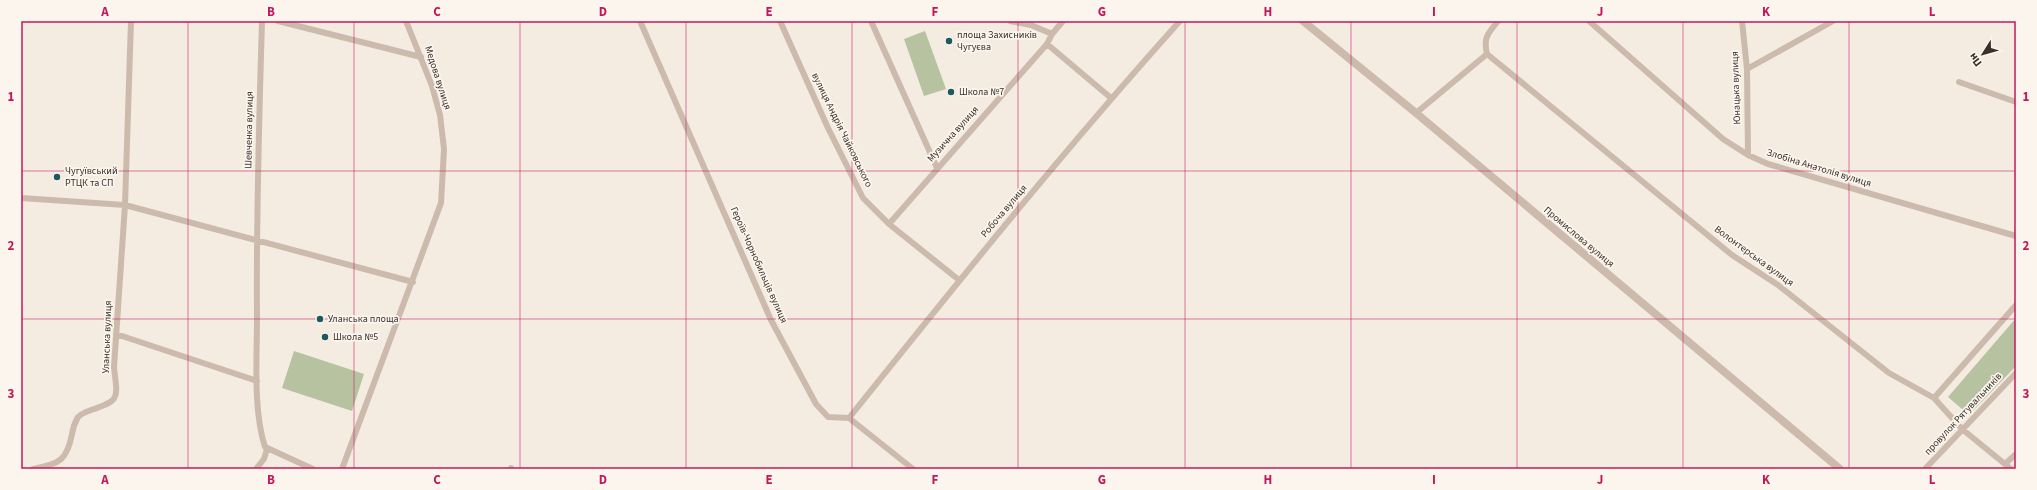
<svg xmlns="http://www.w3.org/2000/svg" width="2037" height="490" font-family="'Source Sans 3',sans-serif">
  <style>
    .green { fill: #b7c3a0 }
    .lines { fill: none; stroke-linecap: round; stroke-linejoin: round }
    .minor { stroke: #ccbbac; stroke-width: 6 }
    .tertiary { stroke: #ccbbac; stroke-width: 8 }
    .grid { fill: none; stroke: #c2185b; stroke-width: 1; stroke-opacity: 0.55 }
    .poi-dot { fill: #1f595d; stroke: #fbf5ed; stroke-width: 1.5 }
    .labels { text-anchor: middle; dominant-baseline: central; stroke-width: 3.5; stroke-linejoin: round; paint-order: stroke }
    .poi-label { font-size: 10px; fill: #3a302b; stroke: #fbf5ed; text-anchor: start }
    .street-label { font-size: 10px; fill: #3a302b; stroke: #fbf5ed }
    .neatline { fill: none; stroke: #c2185b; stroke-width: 1.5 }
    .grid-label { font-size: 13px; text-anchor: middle; font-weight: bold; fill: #c2185b }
  </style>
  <rect width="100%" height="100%" fill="#f4ebe1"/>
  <!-- green -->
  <path class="green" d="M925,31L946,89L924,96L904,39Z
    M2016,318V366L1969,415L1948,397Z
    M294,351L364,374L352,411L282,388Z"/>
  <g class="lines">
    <!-- minor -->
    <path class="minor" d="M262,21C259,120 256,219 257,318C257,357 253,411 265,447L313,469
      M278,21L421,57
      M640,21L771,320L816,404L828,417L849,418L913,469
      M780,21L828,128L863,198L889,224L959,280
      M871,21L937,168
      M1010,21L1031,25L1052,34
      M1589,21L1723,139L1748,155L1768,164L2016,236
      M1742,21L1747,69L1748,155
      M1047,44L1111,98
      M1487,54L1732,255L1778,285L1889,373L1934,398L1962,429L2011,469
      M1747,69L1833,21
      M1959,82L2016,102
      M1416,113L1487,54C1483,38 1488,33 1498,21
      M21,198L125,205L413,282
      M889,224L1047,44L1052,34L1063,21
      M116,334L257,381
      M1934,398L2016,305
      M849,418C957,283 1065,149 1180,21
      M2005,464L2016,454
      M33,469C60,464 67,460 72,434C73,428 75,422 78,417C82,413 86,412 91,410C122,400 117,397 114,367L125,205L131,21
      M256,469L264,459L267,449
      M342,469L441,203L444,149L440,115L432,86L406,21
      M511,469V468
      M1925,469L2016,373"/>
    <!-- tertiary -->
    <path class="tertiary" d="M1303,21L1416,113L1840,469"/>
  </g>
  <!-- grid -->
  <path class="grid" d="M188,21V469M354,21V469M520,21V469M686,21V469M852,21V469M1018,21V469M1185,21V469M1351,21V469M1517,21V469M1683,21V469M1849,21V469M21,171H2016M21,319H2016"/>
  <!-- markers -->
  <g class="poi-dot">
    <circle cx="949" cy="41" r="4"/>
    <circle cx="951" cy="92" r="4"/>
    <circle cx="57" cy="177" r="4"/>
    <circle cx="320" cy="319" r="4"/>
    <circle cx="325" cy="337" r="4"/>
  </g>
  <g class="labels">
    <!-- poi labels -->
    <g class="poi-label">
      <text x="957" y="35">площа Захисників<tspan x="957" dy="12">Чугуєва</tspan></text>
      <text x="959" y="92">Школа №7</text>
      <text x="65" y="171">Чугуївський<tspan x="65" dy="12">РТЦК та СП</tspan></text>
      <text x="328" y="319">Уланська площа</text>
      <text x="333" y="337">Школа №5</text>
    </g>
    <!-- street labels -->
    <g class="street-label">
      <text transform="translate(438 78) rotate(72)">Медова вулиця</text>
      <text transform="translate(1736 88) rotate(-92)">Юнацька вулиця</text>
      <text transform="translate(249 130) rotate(-89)">Шевченка вулиця</text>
      <text transform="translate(842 130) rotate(64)">вулиця Андрія Чайковського</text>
      <text transform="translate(953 134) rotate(-48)">Музична вулиця</text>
      <text transform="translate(1819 168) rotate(17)">Злобіна Анатолія вулиця</text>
      <text transform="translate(1004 211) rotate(-50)">Робоча вулиця</text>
      <text transform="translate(1579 237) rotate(40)">Промислова вулиця</text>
      <text transform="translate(1754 256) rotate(36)">Волонтерська вулиця</text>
      <text transform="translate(759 265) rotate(66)">Героїв-Чорнобильців вулиця</text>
      <text transform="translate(107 337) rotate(-88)">Уланська вулиця</text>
      <text transform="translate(1963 414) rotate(-47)">провулок Рятувальників</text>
    </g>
  </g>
  <!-- border -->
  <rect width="2037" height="490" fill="none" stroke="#fbf5ed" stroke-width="44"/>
  <!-- north arrow -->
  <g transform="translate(1983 54) rotate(233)" stroke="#fbf5ed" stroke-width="3" paint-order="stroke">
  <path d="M0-3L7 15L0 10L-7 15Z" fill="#3a302b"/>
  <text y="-6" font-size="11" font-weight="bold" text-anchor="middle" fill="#3a302b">Пн</text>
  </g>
  <rect x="22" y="22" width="1993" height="446" class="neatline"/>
  <g class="grid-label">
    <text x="105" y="16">A</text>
    <text x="271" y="16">B</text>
    <text x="437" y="16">C</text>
    <text x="603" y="16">D</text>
    <text x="769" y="16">E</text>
    <text x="935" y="16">F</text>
    <text x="1102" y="16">G</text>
    <text x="1268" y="16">H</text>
    <text x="1434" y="16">I</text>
    <text x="1600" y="16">J</text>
    <text x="1766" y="16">K</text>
    <text x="1932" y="16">L</text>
    <text x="11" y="101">1</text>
    <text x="2026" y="101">1</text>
    <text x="11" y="250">2</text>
    <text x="2026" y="250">2</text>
    <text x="11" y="398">3</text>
    <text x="2026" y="398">3</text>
    <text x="105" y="484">A</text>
    <text x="271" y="484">B</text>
    <text x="437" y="484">C</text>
    <text x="603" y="484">D</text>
    <text x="769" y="484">E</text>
    <text x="935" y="484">F</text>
    <text x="1102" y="484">G</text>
    <text x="1268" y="484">H</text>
    <text x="1434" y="484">I</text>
    <text x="1600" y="484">J</text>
    <text x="1766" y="484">K</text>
    <text x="1932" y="484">L</text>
  </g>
</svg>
